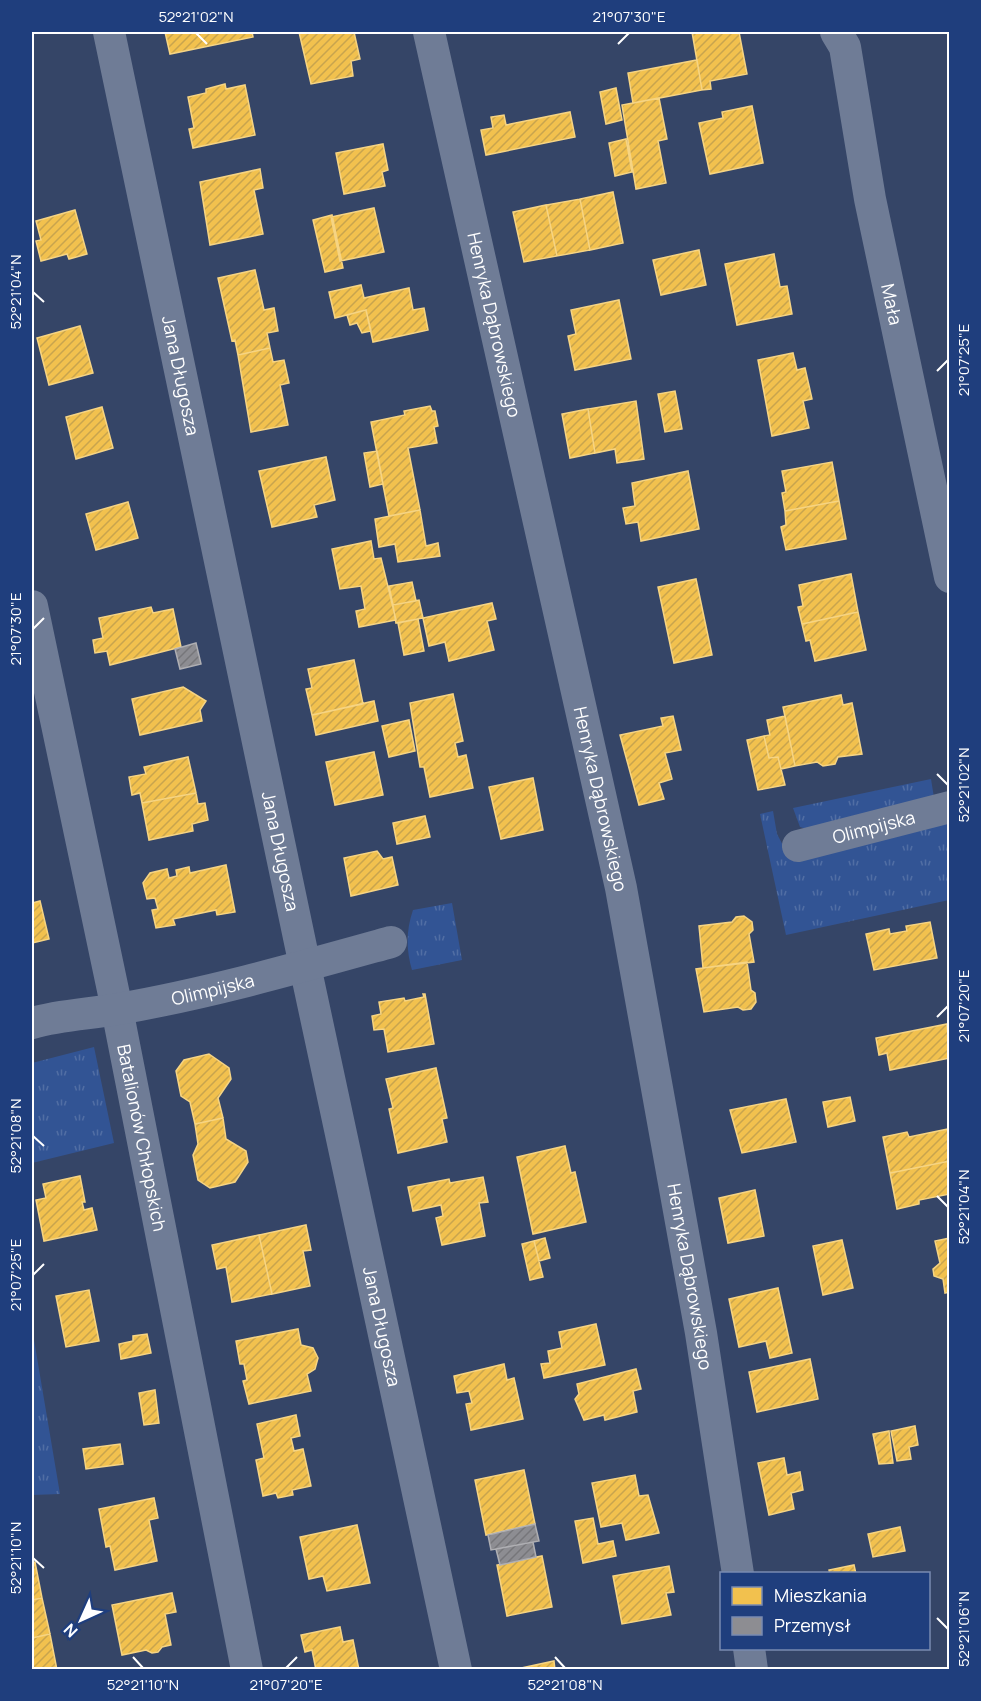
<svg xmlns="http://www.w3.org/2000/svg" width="981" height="1701" font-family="Manrope,sans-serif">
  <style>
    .grass { fill: url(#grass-tufts) }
    .homes { fill: url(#homes-hatch); stroke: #f6d483; stroke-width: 1.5 }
    .industry { fill: url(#industry-hatch); stroke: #afafb3; stroke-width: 1.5 }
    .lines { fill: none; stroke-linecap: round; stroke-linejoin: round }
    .minor { stroke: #6f7c96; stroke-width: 32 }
    .ticks { fill: none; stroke: #fff; stroke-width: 2 }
    .labels { text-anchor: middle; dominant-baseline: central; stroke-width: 6; stroke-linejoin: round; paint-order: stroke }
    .street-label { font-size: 18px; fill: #fff; stroke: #1f3e7d }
    .neatline { fill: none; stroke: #fff; stroke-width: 2 }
    .ticks-label { font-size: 15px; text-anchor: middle; fill: #fff }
  </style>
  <defs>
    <pattern id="grass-tufts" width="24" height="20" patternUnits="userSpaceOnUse" patternTransform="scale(1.5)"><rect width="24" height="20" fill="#325494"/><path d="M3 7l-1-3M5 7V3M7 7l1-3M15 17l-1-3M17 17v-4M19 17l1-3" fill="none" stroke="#516ea4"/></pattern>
    <pattern id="homes-hatch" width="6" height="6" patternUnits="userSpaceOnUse" patternTransform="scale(1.5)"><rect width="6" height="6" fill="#f2c14e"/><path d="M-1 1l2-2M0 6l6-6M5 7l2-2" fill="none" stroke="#c8a44e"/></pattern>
    <pattern id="industry-hatch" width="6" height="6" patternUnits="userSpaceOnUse" patternTransform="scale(1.5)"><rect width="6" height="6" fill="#8d8d92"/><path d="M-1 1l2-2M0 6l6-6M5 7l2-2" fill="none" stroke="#76767a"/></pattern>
  </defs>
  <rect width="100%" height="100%" fill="#354567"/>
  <!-- grass -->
  <path class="grass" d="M931,779L935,804L810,830L800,827L793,808Z
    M773,811L777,834L787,853L949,818V900L786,935L760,814Z
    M452,903L462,960L412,970C406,949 406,931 413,910Z
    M94,1047L114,1143L32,1163V1063Z
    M32,1328L60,1494L32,1495Z"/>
  <!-- homes -->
  <path class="homes" d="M165,32H252L253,37L170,54Z
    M299,32H354L360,59L351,61L353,76L311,84Z
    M692,32H739L747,74L710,81L711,89L702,90Z
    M697,60L702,90L633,103L628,73Z
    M225,84L226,89L245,85L255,135L193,148L189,129L194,128L188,97L206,93V89Z
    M616,88L622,120L606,124L600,92Z
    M659,98L667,139L658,141L666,183L636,189L622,105Z
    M752,106L763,163L710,174L699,123L723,118L722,112Z
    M570,112L575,137L486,155L481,130L493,128L491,117L504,115L506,125Z
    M626,139L632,172L615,176L609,143Z
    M383,144L388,170L382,172L385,186L344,194L336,153Z
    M260,169L263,188L254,190L263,234L210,245L200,182Z
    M613,192L623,243L590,250L580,199Z
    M580,199L590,250L557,256L546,205Z
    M546,205L557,256L524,262L513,212Z
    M374,208L384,252L340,261L331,217Z
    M75,210L87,254L69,259L67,254L41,261L36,241L41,240L36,221Z
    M332,215L343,268L325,272L313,220Z
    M699,250L706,285L661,295L653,260Z
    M774,254L780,287L787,286L792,314L737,325L725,264Z
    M255,270L264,310L274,308L278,331L267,333L270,348L238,355L235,340L232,341L218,278Z
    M361,285L364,298L409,288L413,310L424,308L428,330L373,342L366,310L335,318L329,292Z
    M619,300L631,359L575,370L568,336L576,334L571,310Z
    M366,310L371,331L362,333L357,323L350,325L347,315Z
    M80,326L93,373L49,385L37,338Z
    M270,348L273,362L284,360L289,383L280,385L288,425L251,432L238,355Z
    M793,353L797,370L805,368L812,399L803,401L809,428L772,436L758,360Z
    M675,391L682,429L665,432L658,394Z
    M636,401L644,459L617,463L615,449L595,453L588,409Z
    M430,406L432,411H435L438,426L434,427L437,443L408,448L420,510L389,516L371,422L405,415L404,411Z
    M102,407L113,448L76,459L66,417Z
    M588,409L595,453L570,458L562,414Z
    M377,451L383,484L370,487L364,453Z
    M326,457L335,500L314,505L317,517L272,527L259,471Z
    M832,462L839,501L785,511L782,493L786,492L782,471Z
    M688,471L699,529L641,541L638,522L626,524L623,508L635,506L632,483Z
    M839,501L846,539L786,550L781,527L786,525L785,511Z
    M128,502L138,538L96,550L86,514Z
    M420,510L426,546L438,543L440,556L398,562L395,544L379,547L375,519Z
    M371,541L374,559L381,558L396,620L359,627L356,611L365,609L361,586L340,589L332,549Z
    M851,574L858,612L802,624L798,607L803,606L799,585Z
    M696,579L712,655L674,663L658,587Z
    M412,582L416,601L393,605L389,586Z
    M419,600L423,618L396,623L393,605Z
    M492,603L496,619L487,621L494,650L449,661L445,642L429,646L423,618Z
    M151,607L153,613L173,609L181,647L110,665L107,651L95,653L93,640L103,638L99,618Z
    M858,612L866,650L815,661L810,640L806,641L802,624Z
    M418,619L424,651L404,655L398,623Z
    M354,660L363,704L312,715L306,689L312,688L308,669Z
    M183,687L206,701L200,710L202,721L140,735L132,699Z
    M453,694L463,741L455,743L458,757L466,755L473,788L430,797L424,767H420L410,703Z
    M841,695L843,705L852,703L862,754L838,757L835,764L823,766L817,762L795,766L783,707Z
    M374,701L378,721L316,735L312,715Z
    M673,716L681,750L665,753L672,779L659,783L664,799L639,805L620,735L663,726L661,718Z
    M785,716L795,766L781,769L778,757L769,758L764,736L770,735L767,720Z
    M409,720L415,751L389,757L382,726Z
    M764,736L769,758L778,757L785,785L758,790L747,740Z
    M374,752L383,795L335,805L326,762Z
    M188,757L196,793L142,803L140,793L132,795L129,777L146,774L144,767Z
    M533,778L543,830L501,839L489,787Z
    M196,793L198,804L205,803L208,820L192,824L193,831L149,840L142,803Z
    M425,816L430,837L397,844L393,823Z
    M377,851L383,859L392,857L398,885L351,896L344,858Z
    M226,865L235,912L217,915L216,910L173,919L175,925L156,928L152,910L158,909L155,898L147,899L143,883L150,873L167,869L169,878L177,876L176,870L189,867L190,873Z
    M40,901L49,939L32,943V903Z
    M744,916L752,922L753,930L749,934L754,962L703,968L699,926L732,922L736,917Z
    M930,922L937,958L874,970L866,934L889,929L890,934L907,931L906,926Z
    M747,962L751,990L755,993L756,1002L751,1009L743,1010L738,1007L704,1012L696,969Z
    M423,994H425L434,1044L388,1052L384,1029L374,1030L372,1016L381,1014L379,1002L404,998L405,1001L424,997Z
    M947,1024L950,1058L890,1070L887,1053L879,1055L876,1038Z
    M209,1054L229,1068L231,1079L218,1098L223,1118L195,1124L190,1102L181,1096L176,1071L184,1060Z
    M436,1068L447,1118L442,1119L447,1142L398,1153L389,1109L393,1108L386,1079Z
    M850,1097L855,1121L828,1127L823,1102Z
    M786,1099L796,1142L742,1153L730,1110Z
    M223,1118L226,1139L246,1151L248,1162L235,1182L210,1188L198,1180L193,1155L198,1144L195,1124Z
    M948,1129L950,1161L890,1173L883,1137L907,1132L909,1137Z
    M565,1146L571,1173L575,1172L586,1222L533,1234L517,1157Z
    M950,1161V1194L919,1200V1204L897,1209L890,1173Z
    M80,1176L85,1202H82L84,1210L92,1208L97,1230L44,1241L36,1200L46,1198L43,1184Z
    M483,1177L488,1202L479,1203L485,1236L442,1245L436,1218L443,1216L441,1205L413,1211L408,1187L449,1179L450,1183Z
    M755,1190L764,1236L728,1243L719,1198Z
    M306,1225L311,1250L303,1251L310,1286L272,1294L259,1235Z
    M259,1235L272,1294L232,1302L226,1267L217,1269L212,1245Z
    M545,1238L550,1258L539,1261L534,1241Z
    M950,1238V1292L945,1293L943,1279L934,1276L933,1269L940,1263L935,1241Z
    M842,1240L853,1288L823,1295L813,1246Z
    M534,1241L543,1277L530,1280L522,1244Z
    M778,1288L792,1353L770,1358L766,1341L739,1347L729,1299Z
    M89,1290L99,1341L66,1347L56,1296Z
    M596,1324L605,1365L544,1378L541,1364L550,1363L548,1351L562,1348L559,1332Z
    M298,1329L301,1345L313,1348L318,1358L315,1369L307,1374L311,1391L249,1404L243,1381L247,1380L244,1364H240L236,1341Z
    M147,1334L151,1353L121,1359L119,1344L133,1341V1336Z
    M810,1359L818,1399L757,1412L749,1372Z
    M504,1364L507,1380L514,1378L523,1419L471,1430L466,1404L472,1403L469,1391L457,1393L454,1376Z
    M636,1369L641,1389L633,1391L637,1412L605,1420L604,1415L584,1420L575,1399L579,1394L577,1384Z
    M155,1390L159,1423L144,1425L139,1393Z
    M296,1415L300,1436L291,1438L294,1451L303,1449L311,1486L292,1490L293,1495L278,1498L276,1493L263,1496L256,1460L264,1458L257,1424Z
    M915,1426L918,1445L909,1447L911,1459L897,1461L891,1431Z
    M889,1431L893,1463L879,1464L873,1434Z
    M120,1444L123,1464L86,1469L83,1449Z
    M784,1458L787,1475L800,1472L803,1490L791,1493L794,1509L769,1515L758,1463Z
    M524,1470L535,1524L486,1535L475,1480Z
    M635,1475L639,1496L648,1495L659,1533L626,1540L622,1523L601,1527L592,1483Z
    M154,1498L158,1518L149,1520L157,1561L115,1570L110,1546L106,1547L99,1509Z
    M593,1518L598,1544L613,1541L616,1556L583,1563L575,1521Z
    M357,1525L370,1583L327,1591L323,1576L309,1579L300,1537Z
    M900,1527L905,1551L873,1557L868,1534Z
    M542,1556L552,1607L507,1616L497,1565Z
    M35,1562L42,1598L32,1600V1563Z
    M854,1565L856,1574H830L829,1570Z
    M669,1566L674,1592L666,1593L671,1615L622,1624L613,1576Z
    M172,1593L176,1612L165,1614L171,1645L162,1647L158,1652L152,1653L146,1650L122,1655L112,1605Z
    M42,1598L50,1634L32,1638V1600Z
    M340,1627L343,1642L353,1640L359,1670H316L312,1650L305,1652L301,1635Z
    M50,1634L57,1670H32V1638Z
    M554,1661L555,1670H512Z"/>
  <!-- industry -->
  <path class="industry" d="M196,643L201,664L180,669L175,649Z
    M535,1524L539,1541L491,1550L488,1535Z
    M533,1542L536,1557L500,1565L496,1549Z"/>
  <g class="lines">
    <!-- minor -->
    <g class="minor">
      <path id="s1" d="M109,32L305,966L456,1670"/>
      <path id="s2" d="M429,32L621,888L701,1333L738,1574"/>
      <path id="s3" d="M836,32L845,47L870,199L950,577"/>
      <path id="s4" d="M32,606L117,1009L247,1670"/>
      <path id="s5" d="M798,846L950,807"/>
      <path id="s6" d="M32,1023C60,1015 89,1014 118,1009C210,993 301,967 391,942"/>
      <path d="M749,1648L752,1670"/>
    </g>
  </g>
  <!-- ticks -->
  <path class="ticks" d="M196,33L207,44M618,44L629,33M33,292L44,302M937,371L948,360M33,629L44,618M937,774L948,785M937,1017L948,1006M33,1136L44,1146M937,1196L948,1207M33,1275L44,1264M33,1558L44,1568M937,1618L948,1629M133,1657L143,1668M555,1657L565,1668M286,1668L297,1657"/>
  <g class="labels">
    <!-- street labels -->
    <g class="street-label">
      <text stroke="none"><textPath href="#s3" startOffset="279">Mała</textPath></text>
      <text stroke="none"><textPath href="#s2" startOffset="300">Henryka Dąbrowskiego</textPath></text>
      <text stroke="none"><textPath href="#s1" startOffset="351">Jana Długosza</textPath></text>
      <text stroke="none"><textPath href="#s2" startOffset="786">Henryka Dąbrowskiego</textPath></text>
      <text stroke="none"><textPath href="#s5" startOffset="78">Olimpijska</textPath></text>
      <text stroke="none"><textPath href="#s1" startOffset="837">Jana Długosza</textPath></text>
      <text stroke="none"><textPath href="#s6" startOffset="184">Olimpijska</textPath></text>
      <text stroke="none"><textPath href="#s4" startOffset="543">Batalionów Chłopskich</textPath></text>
      <text stroke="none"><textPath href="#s2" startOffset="1272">Henryka Dąbrowskiego</textPath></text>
      <text stroke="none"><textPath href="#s1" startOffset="1323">Jana Długosza</textPath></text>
    </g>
  </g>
  <!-- border -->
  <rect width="981" height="1701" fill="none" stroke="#1f3e7d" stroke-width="66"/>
  <!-- legend -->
  <rect x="720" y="1572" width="210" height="78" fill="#1f3e7d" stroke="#798bb1" stroke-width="1.5"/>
  <rect x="732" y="1587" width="30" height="18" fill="#f2c14e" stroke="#798bb1" stroke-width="1.5"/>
  <text x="774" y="1602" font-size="18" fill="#ffffff">Mieszkania</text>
  <rect x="732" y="1617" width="30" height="18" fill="#8d8d92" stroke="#798bb1" stroke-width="1.5"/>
  <text x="774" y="1632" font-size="18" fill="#ffffff">Przemysł</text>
  <!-- north arrow -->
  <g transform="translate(81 1620) rotate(225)" stroke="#1f3e7d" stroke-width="4.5" paint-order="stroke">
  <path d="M0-4.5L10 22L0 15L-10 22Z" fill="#ffffff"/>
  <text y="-9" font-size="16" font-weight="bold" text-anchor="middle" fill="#ffffff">N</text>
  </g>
  <rect x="33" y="33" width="915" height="1635" class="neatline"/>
  <g class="ticks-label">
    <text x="196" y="22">52°21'02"N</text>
    <text x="629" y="22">21°07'30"E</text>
    <text transform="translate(16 292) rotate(-90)" y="5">52°21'04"N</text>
    <text transform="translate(964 360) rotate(-90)" y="5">21°07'25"E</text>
    <text transform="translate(16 629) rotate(-90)" y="5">21°07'30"E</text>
    <text transform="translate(964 785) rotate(-90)" y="5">52°21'02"N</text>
    <text transform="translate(964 1006) rotate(-90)" y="5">21°07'20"E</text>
    <text transform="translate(16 1136) rotate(-90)" y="5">52°21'08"N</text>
    <text transform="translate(964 1207) rotate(-90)" y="5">52°21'04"N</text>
    <text transform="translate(16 1275) rotate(-90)" y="5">21°07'25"E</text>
    <text transform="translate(16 1558) rotate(-90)" y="5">52°21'10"N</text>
    <text transform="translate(964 1629) rotate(-90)" y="5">52°21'06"N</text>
    <text x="143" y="1690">52°21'10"N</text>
    <text x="286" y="1690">21°07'20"E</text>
    <text x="565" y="1690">52°21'08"N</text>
  </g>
</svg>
